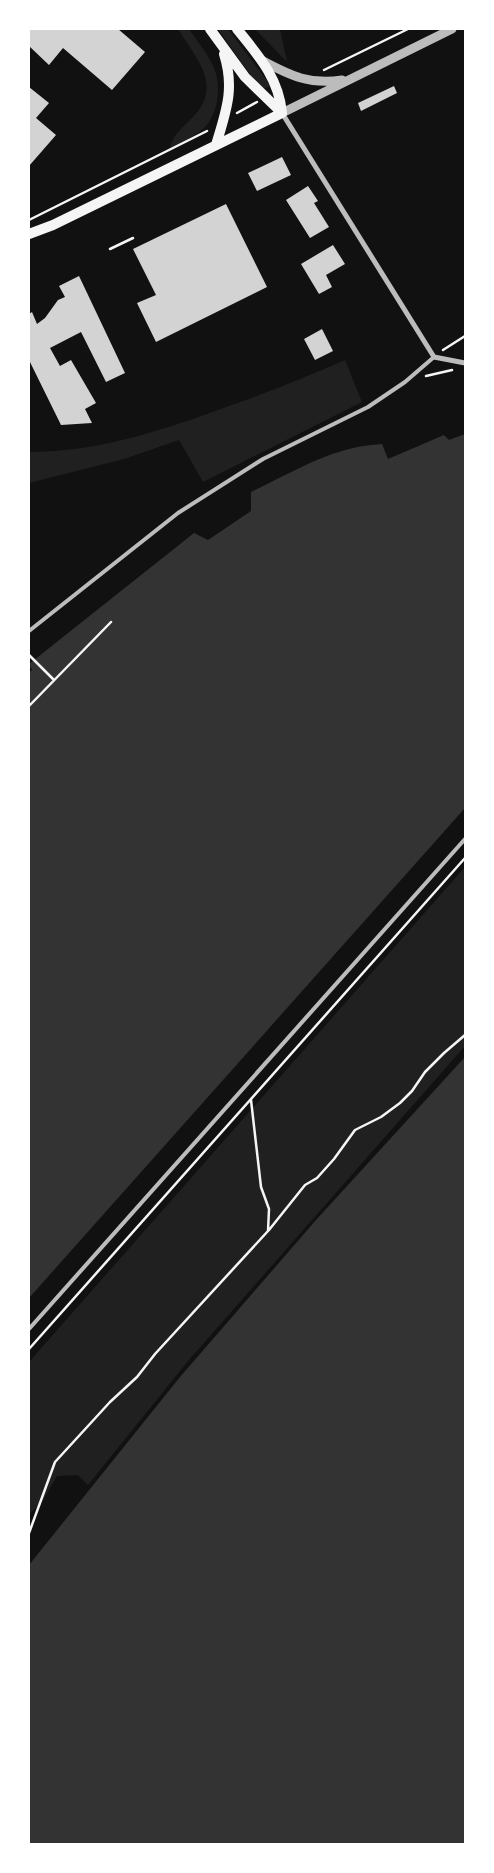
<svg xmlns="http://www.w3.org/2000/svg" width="494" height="1873" font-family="Jost,sans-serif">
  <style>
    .green { fill: #202020 }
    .water { fill: #333 }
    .building { fill: #d3d3d3 }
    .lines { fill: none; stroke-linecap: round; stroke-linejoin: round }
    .path { stroke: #f5f5f5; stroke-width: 2.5 }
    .service { stroke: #bcbcbc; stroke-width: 4 }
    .minor { stroke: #bcbcbc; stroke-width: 5 }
    .tertiary { stroke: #bcbcbc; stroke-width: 9 }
    .secondary { stroke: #f5f5f5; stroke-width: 10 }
  </style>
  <rect width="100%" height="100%" fill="#111"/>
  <!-- green -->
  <path class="green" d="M178,29H189C197,41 208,54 214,68C222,86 218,116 203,129C193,137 180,143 170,149C172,136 180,130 189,121C225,88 198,61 178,29Z
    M218,29H228L271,86L261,90Z
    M255,29H280L287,62Z
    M345,360L362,402L203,482L179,440L124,459L29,483V452C98,452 164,430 229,406C268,392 307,377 345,360Z
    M465,867V1046L188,1361L88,1485L78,1475L57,1476L43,1500L29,1515V1362Z"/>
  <!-- water -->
  <path class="water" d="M465,434V808L29,1298V673L32,670L29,664L194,533L208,540L251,511V492C293,472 334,446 382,444L388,459L444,435L449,440Z
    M465,1057V1844H29V1565L180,1377L316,1220Z"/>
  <!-- building -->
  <path class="building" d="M29,29H118L145,52L112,90L63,48L49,65L29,46Z
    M394,86L397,93L361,111L358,103Z
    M29,87L49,103L36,118L56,135L29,166Z
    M282,157L291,175L257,191L248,173Z
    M308,186L318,201L314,203L329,227L310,238L286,200Z
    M226,204L267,287L156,342L137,303L156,295L133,249Z
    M333,245L345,264L326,275L332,287L319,294L301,264Z
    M79,276L125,373L106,382L81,332L50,348L60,366L71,360L96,403L85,409L92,423L61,425L29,360V314L32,312L37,324L45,318L58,300L65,297L59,286Z
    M322,329L333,351L315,360L304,339Z"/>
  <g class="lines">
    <!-- path -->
    <path class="path" d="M324,70L408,29
      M237,113L257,102
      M29,220L207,131
      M110,249L133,238
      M443,350L465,336
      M426,376L452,370
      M29,655L54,680
      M29,706L111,622
      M269,1230L305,1185L317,1178L334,1159L355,1130L381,1117L400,1103L412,1091L425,1072L444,1053L465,1035
      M29,1349L465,858
      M29,1533L55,1462L110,1402L137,1377L155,1354L268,1231L269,1209L261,1187L251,1100"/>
    <!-- service -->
    <path class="service" d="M29,631L178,513L263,459L368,407L405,382L434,357
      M29,1329L465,839"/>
    <!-- minor -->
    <path class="minor" d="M282,113L434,357L465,363"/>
    <!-- tertiary -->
    <path class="tertiary" d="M263,61C291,76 310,85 342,80
      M282,113L452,29"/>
    <!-- secondary -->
    <path class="secondary" d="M210,29L245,77L282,113
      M237,29C258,55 279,78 282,113
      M216,145C226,111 235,89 224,54
      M29,234L53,225L282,113"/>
  </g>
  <!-- border -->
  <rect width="494" height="1873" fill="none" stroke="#ffffff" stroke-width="60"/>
</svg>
